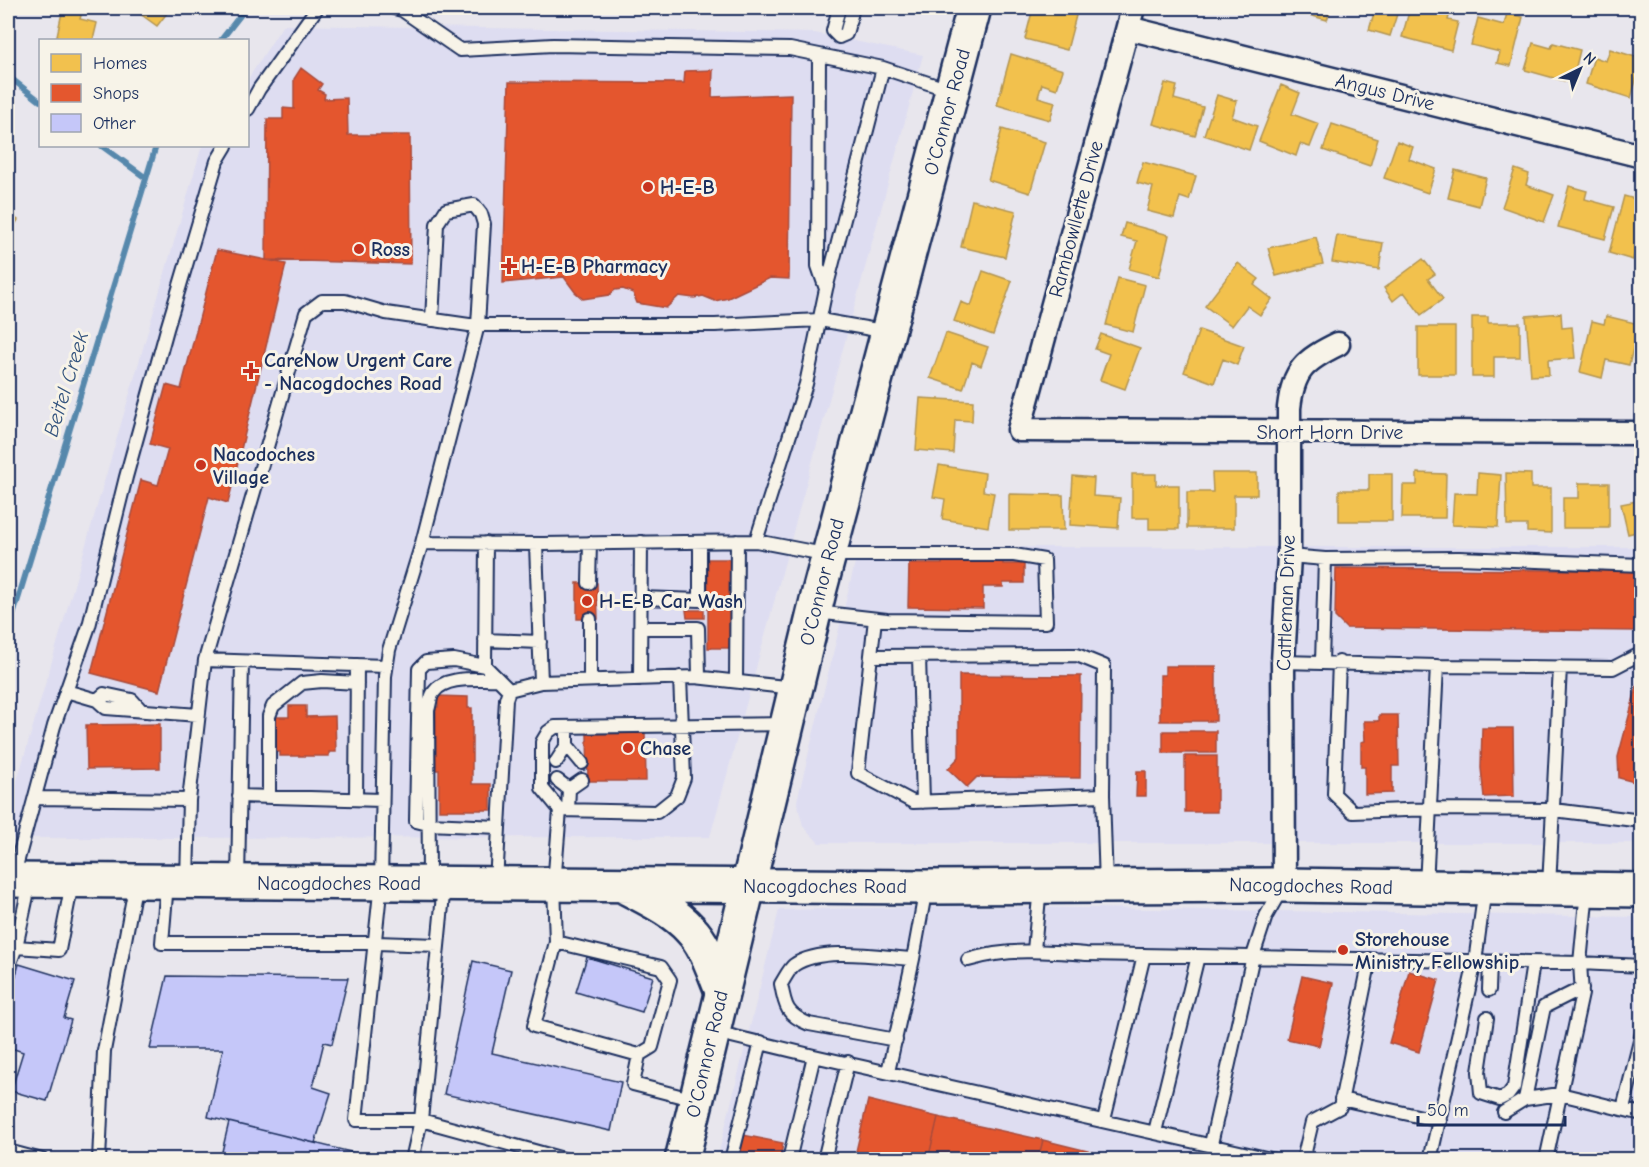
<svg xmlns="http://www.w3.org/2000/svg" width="1649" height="1167" font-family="'Comic Neue',sans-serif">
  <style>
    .built { fill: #deddf1 }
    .homes { fill: #f2c14e; stroke: #b29553; stroke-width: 1.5 }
    .shops { fill: #e4572e; stroke: #a84b3c; stroke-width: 1.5 }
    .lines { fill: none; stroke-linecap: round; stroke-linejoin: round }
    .stream { stroke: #5788ac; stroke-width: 6 }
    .building { fill: #c5c7f9; stroke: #1b2f5e; stroke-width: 1.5 }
    .service-casing { stroke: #1b2f5e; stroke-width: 16 }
    .minor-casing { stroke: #1b2f5e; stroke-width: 27 }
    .secondary-casing { stroke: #1b2f5e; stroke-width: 38 }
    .primary-casing { stroke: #1b2f5e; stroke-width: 38 }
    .service { stroke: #f7f3e8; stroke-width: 12 }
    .minor { stroke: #f7f3e8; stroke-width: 22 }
    .secondary { stroke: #f7f3e8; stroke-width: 33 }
    .primary { stroke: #f7f3e8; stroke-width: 33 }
    .poi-dot { fill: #c8321e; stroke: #f7f3e8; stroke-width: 2 }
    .labels { text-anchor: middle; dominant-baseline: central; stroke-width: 6; stroke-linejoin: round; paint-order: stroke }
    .street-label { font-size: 20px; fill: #1b2f5e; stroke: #f7f3e8 }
    .poi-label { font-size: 20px; font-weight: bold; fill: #1b2f5e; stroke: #f7f3e8; text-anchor: start }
    .water-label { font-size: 21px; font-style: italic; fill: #34547e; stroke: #f7f3e8 }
  </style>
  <rect width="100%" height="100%" fill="#e8e6ed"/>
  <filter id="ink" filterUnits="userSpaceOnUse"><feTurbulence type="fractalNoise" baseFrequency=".0167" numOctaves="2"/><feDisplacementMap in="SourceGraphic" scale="12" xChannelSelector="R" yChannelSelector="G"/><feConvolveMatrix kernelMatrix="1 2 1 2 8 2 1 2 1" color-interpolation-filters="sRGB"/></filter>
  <g filter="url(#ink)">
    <!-- built -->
    <path class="built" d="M283,25L815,33L923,55L710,837L8,838V812L201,149L203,146H248V79Z
      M859,547H1641V843H819L803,826L797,801Z
      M965,906L1641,917V1159L717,1160L779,910Z"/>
    <!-- homes -->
    <path class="homes" d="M63,8H83L80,19L97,23L93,40H56Z
      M132,8H171L157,26Z
      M1033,8L1040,10L1041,8H1078L1067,50L1025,39Z
      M1312,8H1331L1327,20L1309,15Z
      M1355,8H1399L1390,36L1369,30L1374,13Z
      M1410,8L1451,9L1448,20L1458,22L1451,50L1402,37Z
      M1507,13L1523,17L1511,66L1497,63L1500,52L1471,45L1478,18L1504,25Z
      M1533,43L1551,48L1553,43L1580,50L1572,83L1525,70Z
      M1610,49L1642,59L1631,98L1586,84L1594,57L1606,61Z
      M1011,54L1063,70L1057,89L1042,84L1038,97L1055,102L1050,120L997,105Z
      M1165,83L1177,86L1174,99L1203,107L1195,136L1153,124Z
      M1281,85L1300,93L1292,114L1319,124L1310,147L1300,144L1296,156L1259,141Z
      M1217,95L1237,101L1232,117L1257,126L1249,150L1204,135Z
      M1332,124L1378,139L1370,166L1323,150Z
      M1002,129L1045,142L1030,193L988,180Z
      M1397,141L1413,147L1409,159L1436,169L1428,193L1384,178Z
      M1143,162L1196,176L1189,200L1180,197L1174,218L1147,211L1153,187L1137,183Z
      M1515,169L1529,174L1526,185L1554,195L1544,222L1502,207Z
      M1455,170L1486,178L1479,206L1448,198Z
      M1569,186L1587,191L1585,199L1614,207L1605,239L1558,227Z
      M1624,196L1642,201V257L1634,255L1633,260L1609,253Z
      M972,200L1016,211L1005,257L961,247Z
      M8,213L18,220L8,236Z
      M1125,223L1169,235L1159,277L1129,269L1137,241L1121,237Z
      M1337,235L1383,243L1379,270L1332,262Z
      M1316,237L1323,264L1276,276L1268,248Z
      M1423,259L1435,274L1428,279L1443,299L1421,315L1404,292L1393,301L1384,288Z
      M1238,263L1259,279L1254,285L1272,299L1260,315L1247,306L1232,326L1205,306Z
      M983,271L1012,281L993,335L954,321L961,302L971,306Z
      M1118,278L1145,285L1133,332L1106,325Z
      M1561,313L1562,328L1572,327L1575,358L1548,360L1549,375L1531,376L1526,316Z
      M1606,316L1639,324L1629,365L1606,360L1602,378L1580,372L1592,321L1604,324Z
      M1472,317H1488V323H1520V357H1494V377H1472Z
      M1418,327H1455V375H1418Z
      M1199,330L1244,346L1237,365L1223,359L1214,383L1184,372Z
      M946,333L988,347L981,366L972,362L963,389L930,378Z
      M1101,334L1140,348L1125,389L1100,380L1109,354L1095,349Z
      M920,398L973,401L972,421L955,420L953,453L916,450Z
      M939,465L985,473L983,491L994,493L988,527L942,519L945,499L933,497Z
      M1212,473H1257V495H1234V528H1187V492H1213Z
      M1417,473L1446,474L1445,518H1402L1403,485H1417Z
      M1478,473L1501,475L1498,527L1452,525L1454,493L1477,494Z
      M1506,473L1531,474V488H1551V533L1527,532V525H1507Z
      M1132,474H1156V485H1179V529H1149V518H1132Z
      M1369,474H1392V521H1339V490H1369Z
      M1073,476L1094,478L1093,496L1120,498L1118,528L1070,525Z
      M1579,483H1609V528H1563V498H1579Z
      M1009,494L1063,495L1064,530H1009Z
      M1642,500V542L1638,543L1636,532L1628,534L1621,504Z"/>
    <!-- shops -->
    <path class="shops" d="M301,68L322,84L318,90L325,94L324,99L347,98L348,135H410L411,264L266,260L267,119H283V108L294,109V79Z
      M713,70L712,97L791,94L789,279L770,278L728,298L715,301L703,296L694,298L679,296L666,308L637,303L633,293L623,289L615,290L609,295L583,299L575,292L564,277L503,283L509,82L684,83L685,71Z
      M217,250L286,264L228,503L209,497L159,691L91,673L141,480L158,485L168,449L150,444L166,385L181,389Z
      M708,559H731V648H708Z
      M942,561L1003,562V564H1024V583H1003V587H983V608L908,607L909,564H942Z
      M1336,568L1642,571V629L1639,631L1346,628L1335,617Z
      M577,583H597L598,619H577Z
      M686,610H704V618H687Z
      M1165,666H1216V721H1160V675H1165Z
      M1642,667V784L1619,778L1618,757Z
      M959,675L1081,676L1080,778L977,777L967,787L948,769L959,757Z
      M438,696L468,697V708H472V784H491V810H439V770H436V707H438Z
      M289,706H306V717L335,716L336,752H329V756H280V752H276L275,717H289Z
      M1379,715H1398L1399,766H1392V793L1365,794V767H1361V742L1365,741L1364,721H1379Z
      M160,724V768L87,769L86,725Z
      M1482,728H1513L1514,796L1484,797L1481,768Z
      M1163,731H1216V753H1163Z
      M645,733L646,781H588L587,734Z
      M1185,756H1217V812H1185Z
      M1137,771H1146V796H1136Z
      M1409,971L1439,980L1419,1052L1389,1043Z
      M1302,976L1333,983L1319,1046L1287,1039Z
      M868,1100L938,1117L928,1160H854Z
      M938,1117L1043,1140L1038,1160H928Z
      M743,1135L783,1143L780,1160H738Z
      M1043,1140L1104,1155L1103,1160H1038Z"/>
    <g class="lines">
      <!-- stream -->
      <path class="stream" d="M221,40L246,8
        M8,76L40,101
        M102,146L146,178
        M8,632L156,146"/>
    </g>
    <!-- building -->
    <path class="building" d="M587,957L653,977L642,1012L576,992Z
      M473,961L511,970L492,1053L621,1082L611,1131L444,1094Z
      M19,964L75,981L64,1018L71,1020L47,1101L11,1091L23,1052L8,1047L10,1037L8,1036V1004Z
      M167,976L348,978L332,1044L324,1042L313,1087L331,1093L315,1143L208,1117L223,1049H150Z
      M229,1122L363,1155L362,1160H220Z"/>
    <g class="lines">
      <defs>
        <path id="service" d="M394,8L402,10L460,50L553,45L790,49L883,68
          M839,8L833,31L839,37
          M839,37L846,34L853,8
          M819,55L818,266L826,289
          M248,109L259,89L317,8
          M756,541L806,384L826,289L883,68L952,91
          M422,543L478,325L484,224L481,214L474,205L446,210L437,224L432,320
          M536,544L541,682
          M1289,556L1325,559
          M589,583L590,543
          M641,598L700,600V542
          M590,619V680
          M875,619L858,773L913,802L1103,795
          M641,628H698L699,677
          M485,640L540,642
          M871,656L1077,655L1104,666L1103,795L1106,885
          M919,656L923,802
          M1283,662L1437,666
          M1322,662L1325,559L1459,558L1642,565
          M1339,662L1334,794L1353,812L1431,809L1554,810L1642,821
          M386,666L205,660L306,313L322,301H345L386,313L469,325H715L820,320L888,332
          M485,666L486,543
          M680,677L684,778L677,796L657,812L560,810L554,885L556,942L534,1026L639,1055L633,1084L695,1100
          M640,679L641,542
          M736,681L737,541
          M509,690L541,682L695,677L794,688
          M66,691L97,700L106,708L198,715
          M97,700L104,694L132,700L141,710
          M567,727V745L582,763
          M556,762L567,745
          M557,780L569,789
          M239,796L382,800
          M269,797V716L273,706L302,683L322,681L357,683
          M35,798L189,800L187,882
          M356,799L357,665
          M189,800L205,660
          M560,810L542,788V742L548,732L555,727L786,724
          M568,810L569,789L582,780
          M499,827L428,824L416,821L419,669L426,662L454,660L485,666L509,690
          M13,878L54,726L89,626L126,477L167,329L217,161L226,146
          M238,881L242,662
          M30,882L16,947L59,950L72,883
          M429,882L428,710C430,705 430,696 434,692C446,675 479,680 497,679
          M167,883L162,943H376L438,945
          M496,883L506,699L509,690
          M1426,886L1437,666L1613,668L1642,653
          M1549,887L1560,667
          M556,942L661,967L670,980L652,1047L639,1055
          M1034,950L1040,887
          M968,960C1006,948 1046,951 1086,954L1580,963L1642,966
          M8,968L16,947
          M1582,988L1544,1007L1525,1099L1560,1094L1642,1114
          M1489,990L1490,962
          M1487,1018L1479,1072L1481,1093L1500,1099L1508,1095L1514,1087L1533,963
          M715,1032L814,1056L1275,1160
          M896,1040L809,1024C787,1015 785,1007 781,984C785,978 789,969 794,965C822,946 881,957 913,959
          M888,1072L913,959L926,888
          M1341,1099L1440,1121
          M1623,1109L1642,1033
          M1504,1112L1525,1099
          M1104,1120L1144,955
          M1155,1132L1198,956
          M1211,1144L1253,956L1266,916L1282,888
          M8,1151L42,1160
          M99,1160L104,1051L136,882
          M412,1160L421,1120L444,885
          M567,1160L421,1120H356L381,883L385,676L389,650L422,543L543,544L756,541L829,555H1014L1044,560L1046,622L887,620L816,612
          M731,1160L761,1042
          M789,1160L814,1056
          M824,1160L848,1062
          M1303,1160L1312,1122L1340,1107L1370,959
          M1430,1160L1475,962L1485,888
          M1546,1160L1582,994L1580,963L1587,890"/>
        <path id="minor" d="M1133,8L1019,430L1642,433
          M1128,28L1642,156
          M1284,885L1283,662L1289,556V408C1293,370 1305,360 1338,344"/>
        <path id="secondary" d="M682,1160L819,592L974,8"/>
        <path id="primary" d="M8,880L926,887L1284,885L1642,890
          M624,886C646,898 673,910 690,929C706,945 713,970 722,991"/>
      </defs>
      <!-- service casing -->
      <use href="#service" class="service-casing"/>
      <!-- minor casing -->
      <use href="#minor" class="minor-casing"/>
      <!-- secondary casing -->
      <use href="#secondary" class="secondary-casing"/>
      <!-- primary casing -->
      <use href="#primary" class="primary-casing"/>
      <!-- service -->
      <use href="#service" class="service"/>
      <!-- minor -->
      <use href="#minor" class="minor"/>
      <!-- secondary -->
      <use href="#secondary" class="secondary"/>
      <!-- primary -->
      <use href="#primary" class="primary"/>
    </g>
  </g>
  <!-- markers -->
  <g class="poi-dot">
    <circle cx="648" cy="187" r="6"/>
    <circle cx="359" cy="249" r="6"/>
    <path d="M506 257h6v6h6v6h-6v6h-6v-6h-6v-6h6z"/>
    <path d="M248 362h6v6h6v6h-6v6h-6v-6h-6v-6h6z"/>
    <circle cx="201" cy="465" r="6"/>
    <circle cx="587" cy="601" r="6"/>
    <circle cx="628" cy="748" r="6"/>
    <circle cx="1343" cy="950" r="6"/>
  </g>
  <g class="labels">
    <!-- street labels -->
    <g class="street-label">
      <text transform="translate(1385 92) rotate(14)">Angus Drive</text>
      <text transform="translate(947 112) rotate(-75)">O'Connor Road</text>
      <text transform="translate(1076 219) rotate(-75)">Rambowllette Drive</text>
      <text x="1330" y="432">Short Horn Drive</text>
      <text transform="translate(822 582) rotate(-76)">O'Connor Road</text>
      <text transform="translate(1286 603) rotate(-88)">Cattleman Drive</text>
      <text x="339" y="883">Nacogdoches Road</text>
      <text x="825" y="886">Nacogdoches Road</text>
      <text transform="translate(1311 886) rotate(1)">Nacogdoches Road</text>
      <text transform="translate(707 1054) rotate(-77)">O'Connor Road</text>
    </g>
    <!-- poi labels -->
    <g class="poi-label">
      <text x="660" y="187">H-E-B</text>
      <text x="371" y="249">Ross</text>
      <text x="521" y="266">H-E-B Pharmacy</text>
      <text x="264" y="360">CareNow Urgent Care<tspan x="264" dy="23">- Nacogdoches Road</tspan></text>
      <text x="213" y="454">Nacodoches<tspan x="213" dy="23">Village</tspan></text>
      <text x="599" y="601">H-E-B Car Wash</text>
      <text x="640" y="748">Chase</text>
      <text x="1355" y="939">Storehouse<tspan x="1355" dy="23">Ministry Fellowship</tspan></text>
    </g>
    <!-- water labels -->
    <g class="water-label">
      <text transform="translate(66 384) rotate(-73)">Beitel Creek</text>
    </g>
  </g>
  <!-- margin -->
  <rect width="1649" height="1167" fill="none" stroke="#f7f3e8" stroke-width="30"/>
  <rect x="15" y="15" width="1619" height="1137" fill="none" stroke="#1b2f5e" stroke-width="2" filter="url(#ink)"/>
  <!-- legend -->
  <rect x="39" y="39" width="210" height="108" fill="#f7f3e8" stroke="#9fa5b1" stroke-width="1.5"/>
  <rect x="51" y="54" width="30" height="18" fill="#f2c14e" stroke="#9fa5b1" stroke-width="1.5"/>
  <text x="93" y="69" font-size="18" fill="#1b2f5e">Homes</text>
  <rect x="51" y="84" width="30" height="18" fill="#e4572e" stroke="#9fa5b1" stroke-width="1.5"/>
  <text x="93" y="99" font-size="18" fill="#1b2f5e">Shops</text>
  <rect x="51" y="114" width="30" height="18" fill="#c5c7f9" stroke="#9fa5b1" stroke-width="1.5"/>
  <text x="93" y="129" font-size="18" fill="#1b2f5e">Other</text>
  <!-- north arrow -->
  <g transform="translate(1580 69) rotate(43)" stroke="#f7f3e8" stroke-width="4.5" paint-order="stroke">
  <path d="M0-4.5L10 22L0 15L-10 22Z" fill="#1b2f5e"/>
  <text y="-9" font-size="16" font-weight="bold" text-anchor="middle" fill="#1b2f5e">N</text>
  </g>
  <!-- scale -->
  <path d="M1418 1116v9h147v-9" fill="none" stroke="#1b2f5e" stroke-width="3"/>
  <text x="1427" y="1116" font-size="18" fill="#1b2f5e" stroke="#f7f3e8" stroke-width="4.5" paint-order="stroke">50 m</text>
</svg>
